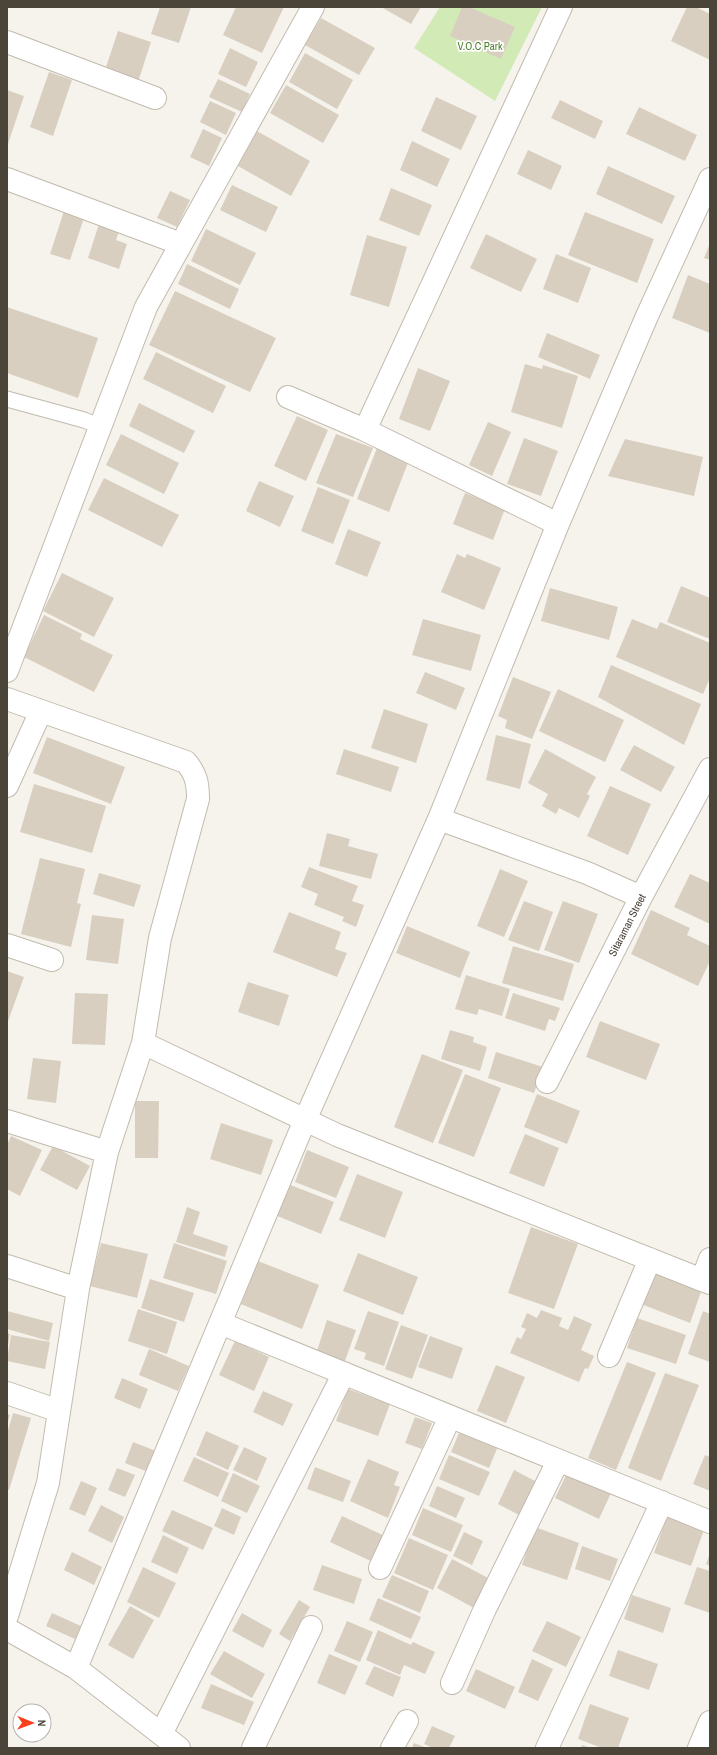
<svg xmlns="http://www.w3.org/2000/svg" width="717" height="1755" font-family="'Archivo Narrow',sans-serif">
  <style>
    .green { fill: #d2eab5 }
    .building { fill: #d8cfc1 }
    .lines { fill: none; stroke-linecap: round; stroke-linejoin: round }
    .service-casing { stroke: #c2bbae; stroke-width: 17 }
    .minor-casing { stroke: #c2bbae; stroke-width: 24 }
    .service { stroke: #fff; stroke-width: 15 }
    .minor { stroke: #fff; stroke-width: 22 }
    .labels { text-anchor: middle; dominant-baseline: central; stroke-width: 3.5; stroke-linejoin: round; paint-order: stroke }
    .park-label { font-size: 11px; fill: #4a7f2a; stroke: #fff }
    .street-label { font-size: 11px; fill: #4b4439; stroke: #fff }
  </style>
  <rect width="100%" height="100%" fill="#f6f3ec"/>
  <!-- green -->
  <path class="green" d="M440,7H542L495,101L414,48Z"/>
  <!-- building -->
  <path class="building" d="M160,7H191L179,43L151,34Z
    M236,7H284L262,53L223,35Z
    M381,7H421L411,24Z
    M462,7H469L515,27L501,59L450,36Z
    M687,7H696L710,14V60L671,41Z
    M321,18L375,48L359,75L305,45Z
    M118,31L151,42L137,85L104,73Z
    M230,48L258,62L246,87L218,74Z
    M305,53L353,80L337,109L289,82Z
    M49,72L72,80L53,136L30,127Z
    M218,79L250,94L242,112L209,97Z
    M286,85L339,115L323,143L270,113Z
    M7,90L24,96L7,147Z
    M436,97L477,116L461,150L421,131Z
    M560,100L603,121L595,139L551,118Z
    M210,101L236,113L226,135L200,122Z
    M639,107L697,135L685,161L626,134Z
    M203,129L222,138L209,166L190,157Z
    M257,131L310,161L291,196L238,166Z
    M412,141L450,159L437,187L400,170Z
    M528,150L562,166L551,190L517,174Z
    M608,166L675,196L662,224L596,194Z
    M232,185L278,207L266,232L220,210Z
    M391,188L432,205L419,236L379,220Z
    M170,191L190,200L177,227L157,218Z
    M64,211L84,218L70,260L50,254Z
    M585,212L654,239L637,283L568,255Z
    M99,224L119,231L116,240L127,244L119,269L88,258Z
    M206,229L256,253L240,285L191,261Z
    M486,234L537,259L521,292L470,268Z
    M367,235L407,247L389,307L350,295Z
    M710,243V260L704,258Z
    M556,254L591,268L578,303L543,289Z
    M187,264L239,289L230,309L178,284Z
    M688,275L710,284V333L672,318Z
    M175,291L276,338L250,392L149,345Z
    M7,307L98,338L78,398L7,373Z
    M547,333L600,355L590,379L538,357Z
    M156,352L226,386L213,413L143,379Z
    M525,364L542,369L543,365L578,376L562,428L511,412Z
    M418,368L450,381L430,431L399,419Z
    M139,403L195,431L184,453L129,426Z
    M297,416L328,430L306,481L274,466Z
    M488,422L511,432L492,476L469,465Z
    M121,434L179,463L164,494L106,465Z
    M336,434L373,448L353,497L316,483Z
    M524,438L558,451L541,496L507,484Z
    M625,439L703,457L694,496L608,476Z
    M377,448L409,460L389,512L357,499Z
    M104,478L179,515L162,547L88,510Z
    M259,481L294,496L280,527L246,511Z
    M318,487L350,500L333,544L301,531Z
    M465,493L505,509L493,540L453,524Z
    M348,529L381,542L367,577L335,564Z
    M457,554L465,558L467,554L501,568L484,610L441,592Z
    M62,573L114,598L94,637L43,611Z
    M681,586L710,598V639L667,622Z
    M550,588L618,607L609,640L541,621Z
    M44,615L82,634L80,639L113,655L94,692L24,657Z
    M423,619L481,635L471,671L412,655Z
    M632,619L657,629L660,622L710,643V678L703,694L616,657Z
    M611,665L701,704L684,745L598,697Z
    M425,672L465,688L456,710L416,693Z
    M513,677L551,692L532,739L505,728L507,720L498,716Z
    M558,689L624,720L605,762L539,731Z
    M384,709L428,724L416,763L371,748Z
    M496,735L531,744L520,789L486,780Z
    M47,737L125,767L111,804L33,773Z
    M634,745L675,767L661,792L620,770Z
    M344,749L399,767L391,792L336,774Z
    M545,749L596,777L587,794L590,796L579,818L559,808L556,814L542,806L548,794L528,783Z
    M34,784L106,806L92,853L20,832Z
    M610,786L651,804L628,855L587,836Z
    M327,833L350,839L348,846L378,854L371,879L319,866Z
    M40,858L85,869L77,903L81,904L71,947L21,934Z
    M309,867L358,886L352,901L364,905L356,927L342,921L344,917L314,905L318,894L301,887Z
    M500,869L528,881L504,937L477,926Z
    M99,873L141,885L134,907L93,894Z
    M690,874L710,883V924L674,907Z
    M524,901L553,912L539,951L508,940Z
    M563,901L598,914L579,963L544,950Z
    M651,910L690,928L687,935L710,946V961L698,986L631,954Z
    M289,912L341,932L335,949L347,953L337,977L273,952Z
    M92,915L124,919L118,964L86,960Z
    M407,926L470,952L460,978L396,953Z
    M513,946L574,964L563,1001L502,983Z
    M7,971L24,977L7,1024Z
    M466,975L510,989L502,1016L479,1009L477,1015L455,1009Z
    M248,982L289,995L279,1026L238,1012Z
    M75,993L108,994L105,1045L72,1044Z
    M513,993L560,1008L555,1021L549,1019L545,1031L505,1018Z
    M600,1021L660,1044L646,1080L586,1057Z
    M450,1030L474,1037L473,1042L487,1047L480,1071L441,1059Z
    M496,1052L543,1067L534,1093L488,1078Z
    M422,1054L463,1070L433,1143L394,1127Z
    M33,1058L61,1061L56,1103L27,1099Z
    M465,1074L501,1088L474,1157L438,1143Z
    M537,1094L580,1111L567,1144L524,1127Z
    M135,1101H159L158,1158H135Z
    M221,1123L273,1140L261,1175L210,1159Z
    M525,1134L559,1148L544,1187L509,1173Z
    M11,1136L42,1150L20,1196L7,1189V1145Z
    M53,1146L90,1166L77,1190L40,1170Z
    M307,1150L349,1167L336,1198L295,1182Z
    M357,1174L403,1192L385,1238L339,1220Z
    M288,1184L334,1202L321,1234L275,1215Z
    M187,1207L200,1212L193,1234L228,1246L225,1257L176,1242Z
    M531,1227L578,1244L554,1309L508,1293Z
    M101,1243L148,1254L137,1298L90,1286Z
    M174,1243L227,1261L216,1294L163,1278Z
    M358,1253L418,1277L403,1315L343,1291Z
    M258,1261L319,1285L302,1329L241,1304Z
    M654,1271L702,1289L690,1323L641,1304Z
    M150,1279L194,1293L184,1322L141,1308Z
    M138,1309L177,1322L167,1354L128,1341Z
    M541,1310L562,1318L559,1326L568,1330L574,1316L592,1324L581,1350L594,1356L588,1369L585,1368L579,1382L510,1353L517,1337L521,1339L526,1329L521,1327L527,1313L537,1318Z
    M7,1311L53,1323L49,1341L7,1329Z
    M368,1311L399,1322L384,1366L364,1359L366,1353L354,1349Z
    M703,1311L710,1314V1362L688,1354Z
    M637,1318L686,1335L676,1364L627,1348Z
    M327,1320L356,1330L345,1361L317,1351Z
    M401,1325L428,1335L412,1379L385,1369Z
    M7,1333L10,1334L8,1345L7,1344Z
    M11,1335L50,1342L45,1369L7,1361Z
    M430,1336L463,1348L452,1379L418,1367Z
    M235,1341L269,1357L254,1391L219,1375Z
    M149,1349L189,1366L178,1391L139,1375Z
    M627,1362L656,1373L616,1470L588,1458Z
    M496,1365L525,1377L506,1423L477,1411Z
    M665,1373L699,1385L661,1481L628,1468Z
    M122,1378L148,1389L140,1409L114,1398Z
    M348,1389L390,1404L378,1436L336,1421Z
    M263,1391L293,1404L283,1426L253,1412Z
    M13,1413L31,1418L9,1490H7V1434Z
    M7,1414L10,1415L7,1425Z
    M415,1417L432,1423L422,1449L405,1443Z
    M461,1428L499,1444L489,1468L451,1452Z
    M206,1431L239,1446L228,1470L196,1455Z
    M133,1442L156,1451L148,1472L125,1463Z
    M244,1447L267,1458L257,1481L233,1470Z
    M449,1455L490,1472L479,1496L439,1479Z
    M705,1455L710,1457V1491L693,1484Z
    M194,1457L229,1473L218,1497L183,1481Z
    M368,1459L399,1472L394,1485L400,1487L388,1518L350,1501Z
    M315,1467L351,1481L343,1502L307,1489Z
    M117,1468L135,1475L125,1497L108,1490Z
    M569,1469L612,1491L599,1519L555,1498Z
    M514,1470L537,1482L521,1516L498,1504Z
    M233,1473L260,1486L247,1513L221,1501Z
    M81,1481L97,1488L85,1516L69,1509Z
    M437,1486L465,1498L456,1518L429,1506Z
    M101,1505L124,1517L112,1543L88,1531Z
    M222,1508L241,1517L234,1535L214,1526Z
    M423,1508L463,1525L451,1552L412,1535Z
    M172,1510L213,1528L203,1550L162,1531Z
    M668,1514L705,1527L691,1566L654,1553Z
    M342,1516L387,1537L375,1563L330,1542Z
    M535,1527L579,1543L567,1580L522,1565Z
    M464,1532L483,1541L472,1565L453,1556Z
    M163,1535L189,1548L177,1574L151,1562Z
    M409,1538L448,1555L433,1590L394,1573Z
    M582,1546L618,1559L610,1581L575,1569Z
    M72,1552L102,1567L94,1585L64,1570Z
    M710,1553V1566L706,1564Z
    M452,1559L492,1580L476,1609L437,1588Z
    M322,1565L362,1579L354,1604L313,1590Z
    M143,1567L176,1583L159,1618L127,1602Z
    M697,1567L710,1571V1613L684,1604Z
    M392,1575L429,1591L420,1613L382,1597Z
    M632,1595L671,1608L663,1633L624,1619Z
    M378,1598L421,1617L411,1639L369,1620Z
    M299,1600L310,1607L290,1641L279,1634Z
    M130,1606L154,1620L133,1659L108,1645Z
    M52,1613L81,1626L75,1639L46,1626Z
    M242,1613L272,1630L263,1648L232,1631Z
    M347,1621L373,1632L360,1662L334,1651Z
    M547,1621L581,1637L566,1667L532,1651Z
    M378,1630L411,1645L413,1642L435,1652L425,1674L404,1665L400,1675L366,1660Z
    M618,1650L658,1664L649,1690L609,1676Z
    M224,1651L265,1674L252,1698L210,1674Z
    M329,1654L358,1666L345,1695L317,1683Z
    M532,1659L553,1669L538,1701L518,1692Z
    M374,1666L401,1677L393,1697L365,1684Z
    M476,1669L515,1687L505,1709L466,1691Z
    M211,1684L254,1702L244,1725L201,1708Z
    M590,1704L629,1718L618,1748H602L578,1739Z
    M432,1726L455,1736L449,1748H433L424,1744Z
    M414,1743L427,1748H412Z
    M582,1745L591,1748H581Z"/>
  <g class="lines">
    <defs>
      <path id="service" d="M7,399L84,420L101,427"/>
      <path id="minor" d="M7,42L155,98
        M7,179L181,244
        M288,397L365,430
        M558,524L365,430L561,7
        M7,671L146,307L313,7
        M7,699L186,762C196,774 198,783 198,799L160,938L143,1043L107,1152
        M7,786L41,711
        M439,819L587,873L641,897
        M7,945L52,960
        M143,1043L337,1135L702,1280
        M547,1082L641,897L710,769
        M7,1121L107,1152L78,1289
        M710,1259L702,1280L710,1283
        M7,1266L78,1289L48,1483L7,1616
        M220,1323L710,1522
        M609,1356L650,1259
        M7,1393L59,1411
        M380,1568L450,1417
        M7,1629L76,1668
        M452,1683L484,1611L558,1461
        M161,1734L344,1373
        M179,1748L76,1668L305,1120L439,819L558,524L647,316L710,179
        M253,1748L311,1627
        M392,1748L407,1721
        M547,1748L662,1502
        M699,1748L710,1722"/>
    </defs>
    <!-- service casing -->
    <use href="#service" class="service-casing"/>
    <!-- minor casing -->
    <use href="#minor" class="minor-casing"/>
    <!-- service -->
    <use href="#service" class="service"/>
    <!-- minor -->
    <use href="#minor" class="minor"/>
  </g>
  <g class="labels">
    <!-- park labels -->
    <g class="park-label">
      <text x="480" y="46">V.O.C Park</text>
    </g>
    <!-- street labels -->
    <g class="street-label">
      <text transform="translate(627 925) rotate(-63)">Sitaraman Street</text>
    </g>
  </g>
  <!-- border -->
  <rect width="717" height="1755" fill="none" stroke="#4b4439" stroke-width="16"/>
  <!-- north arrow -->
  <g transform="translate(32 1723) rotate(91)"><circle r="19" fill="#ffffff" stroke="#b7b4b0"/>
  <path d="M0-3L7 15L0 10L-7 15Z" fill="#fc3f1d"/>
  <text y="-6" font-size="11" font-weight="bold" text-anchor="middle" fill="#4b4439">N</text>
  </g>
</svg>
